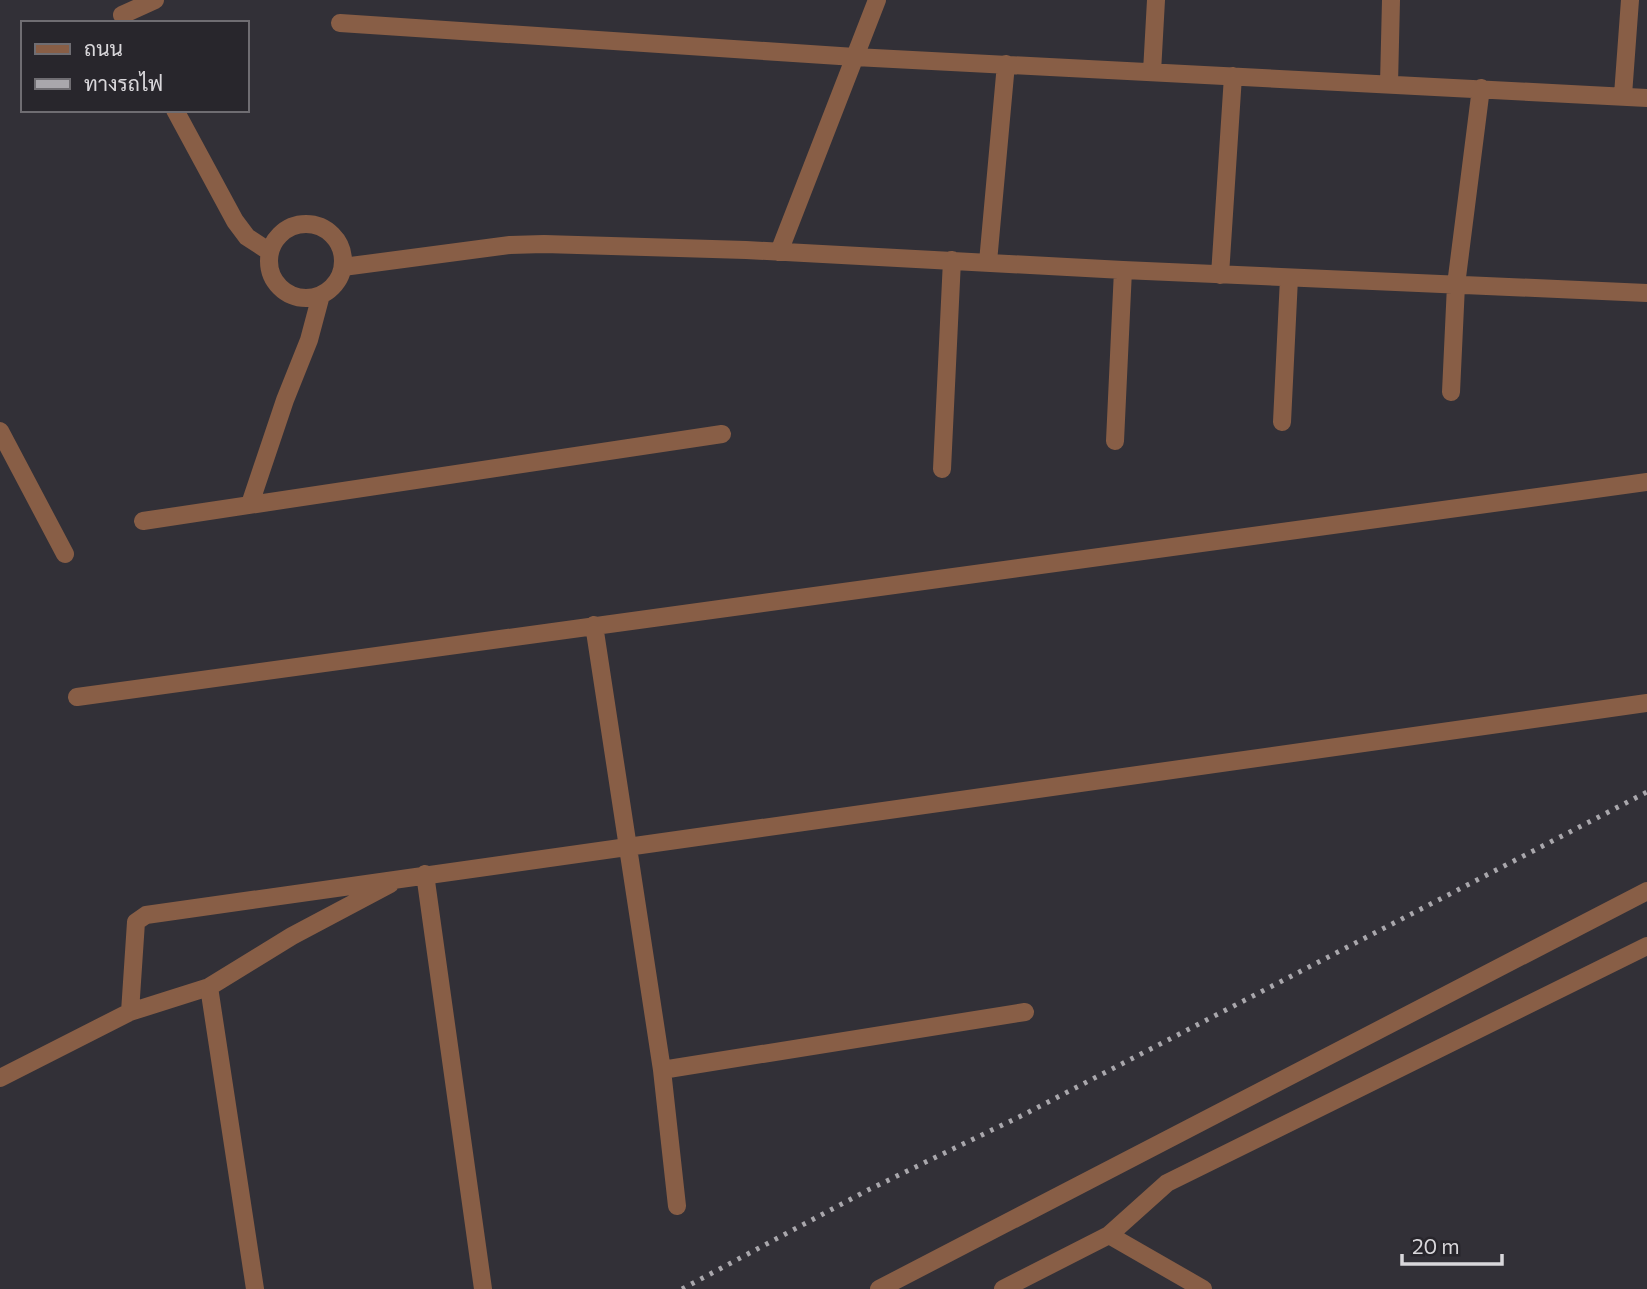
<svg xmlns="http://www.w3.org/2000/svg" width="1647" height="1289" font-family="Commissioner,Sarabun,sans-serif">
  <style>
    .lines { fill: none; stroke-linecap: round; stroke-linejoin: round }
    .street { stroke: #885e46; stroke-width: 18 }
    .rail { stroke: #a9a7ac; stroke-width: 5; stroke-dasharray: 3.5 7; stroke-linecap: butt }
  </style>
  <rect width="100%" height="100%" fill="#323037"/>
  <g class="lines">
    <!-- street -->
    <path class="street" d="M122,15L155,0
      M340,23L855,57L1647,98
      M1152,72L1156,0
      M1389,84L1391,0
      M1623,95L1630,0
      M175,110L235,221L247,237L270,252
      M269 261a37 37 0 1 1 74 0a37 37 0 1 1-74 0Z
      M779,252L877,0
      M988,262L1006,64
      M343,267L510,245L544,244L746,250L1123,270L1647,293
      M1220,275L1233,76
      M1451,392L1456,285L1481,88
      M1282,422L1289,278
      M0,431L65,554
      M1115,441L1123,270
      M942,469L952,260
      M250,504L285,400L309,340L321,295
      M143,521L722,434
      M594,625L662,1070L677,1206
      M77,697L1647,482
      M425,874L483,1289
      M209,987L255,1289
      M130,1012L136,922L146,915L1647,703
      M662,1070L1025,1012
      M0,1078L130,1012L209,987L292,936L390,884
      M1109,1235L1203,1289
      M879,1289L1647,891
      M1003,1289L1109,1235L1167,1183L1647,946"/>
    <!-- rail -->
    <path class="rail" d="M682,1289L868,1190L1023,1115L1647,792"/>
  </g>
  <!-- legend -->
  <rect x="21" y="21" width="228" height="91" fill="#28262c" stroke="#6f6d72" stroke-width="2"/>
  <rect x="35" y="44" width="35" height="10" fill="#885e46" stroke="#6f6d72" stroke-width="2"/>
  <text x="84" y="56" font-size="21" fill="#d9d7db">ถนน</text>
  <rect x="35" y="79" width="35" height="10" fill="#a9a7ac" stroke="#6f6d72" stroke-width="2"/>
  <text x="84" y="91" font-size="21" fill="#d9d7db">ทางรถไฟ</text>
  <!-- scale -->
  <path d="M1402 1254v10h100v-10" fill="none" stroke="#d9d7db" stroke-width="3.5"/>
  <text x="1412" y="1254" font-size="21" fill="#d9d7db" stroke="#28262c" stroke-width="5" paint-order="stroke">20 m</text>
</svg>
